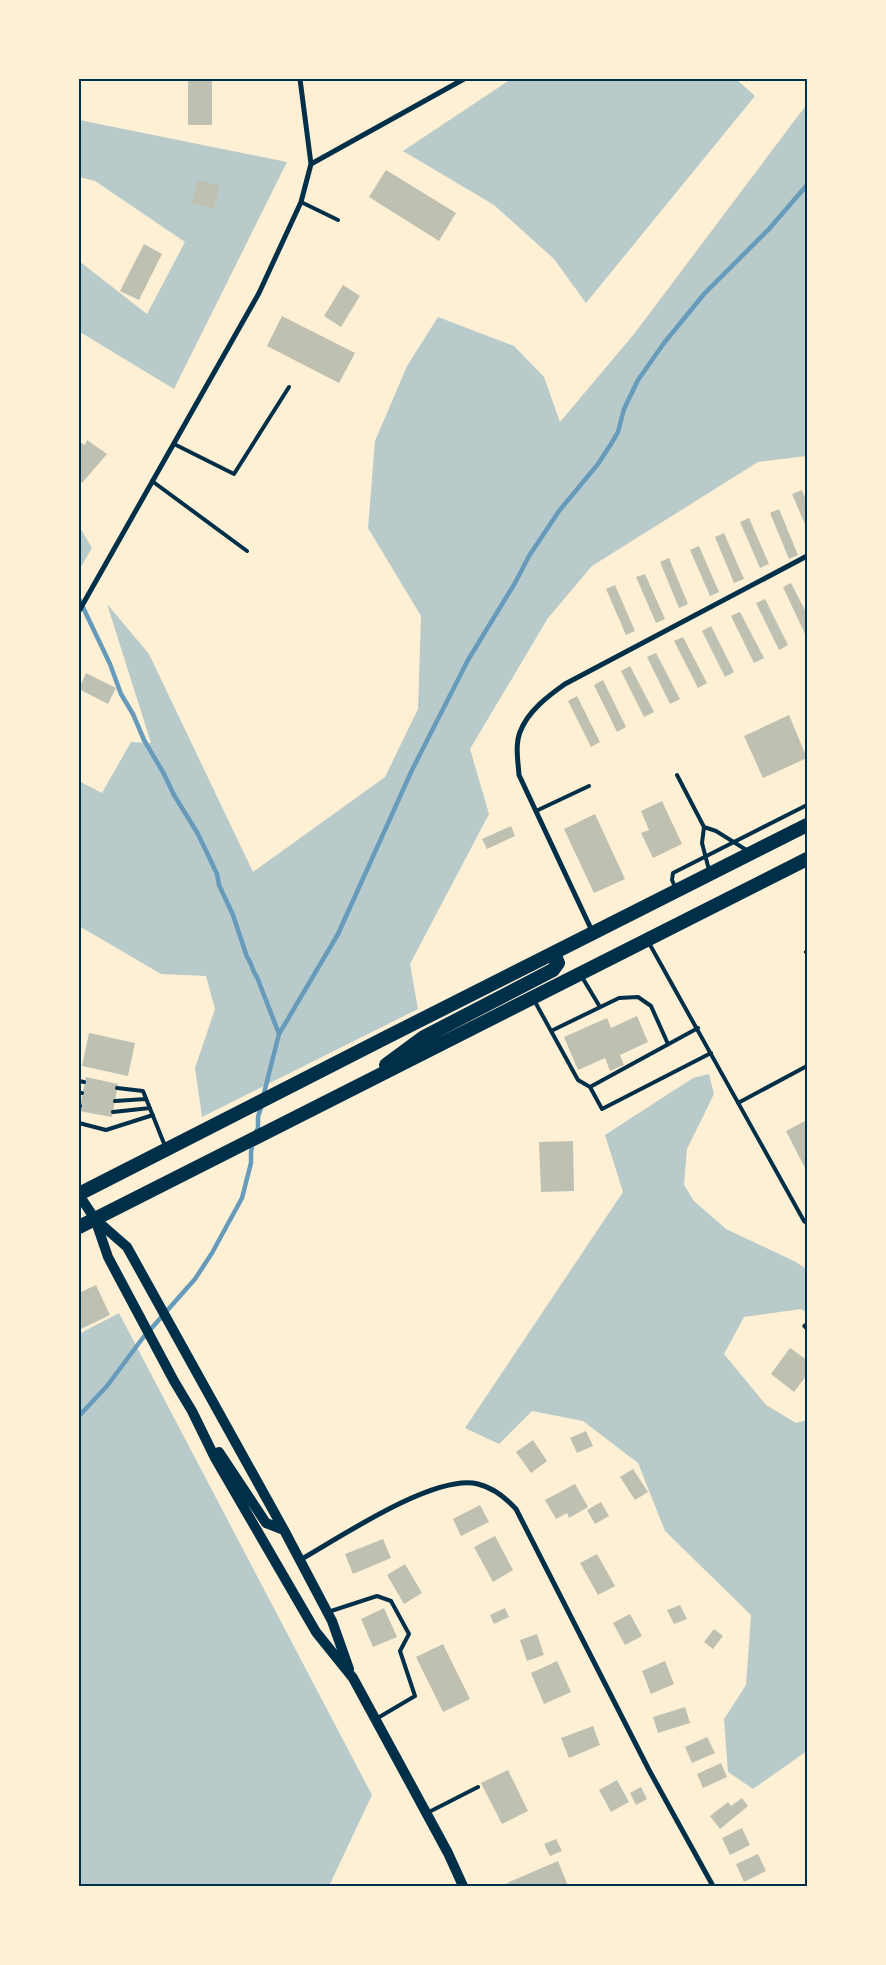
<svg xmlns="http://www.w3.org/2000/svg" width="886" height="1965" font-family="'Archivo Narrow',sans-serif">
  <style>
    .green { fill: #b9caca }
    .lines { fill: none; stroke-linecap: round; stroke-linejoin: round }
    .stream { stroke: #669bbc; stroke-width: 4.5 }
    .building { fill: #bec0b2 }
    .service { stroke: #003049; stroke-width: 4 }
    .minor { stroke: #003049; stroke-width: 5 }
    .secondary { stroke: #003049; stroke-width: 10 }
    .trunk { stroke: #003049; stroke-width: 14 }
    .neatline { fill: none; stroke: #003049; stroke-width: 2 }
  </style>
  <rect width="100%" height="100%" fill="#fdf0d5"/>
  <!-- green -->
  <path class="green" d="M511,79H736L755,96L586,303L554,259L494,205L403,151Z
    M807,104V456L758,462L592,566L548,618L470,749L489,814L410,964L418,1009L202,1117L195,1068L215,1009L206,976L161,974L79,926V781L102,793L131,742L151,743L107,604L149,654L253,872L385,777L418,709L421,616L368,528L375,441L407,366L438,317L514,346L544,377L560,422L634,334Z
    M79,120L287,162L174,389L80,332L79,330V261L147,314L185,242L95,181L79,177Z
    M79,526L92,548L79,570Z
    M709,1074L714,1094L687,1149L684,1185L694,1201L726,1229L794,1261L807,1269V1313L801,1309L744,1317L724,1354L766,1405L796,1423L807,1420V1751L753,1789L728,1772L724,1719L746,1685L751,1615L665,1531L638,1463L583,1421L532,1411L499,1444L465,1428L623,1192L605,1135L693,1078Z
    M119,1313L372,1795L329,1886H79V1334Z"/>
  <g class="lines">
    <!-- stream -->
    <path class="stream" d="M79,599L110,664L121,694L133,714L144,740L164,774L174,795L198,834L217,874L219,885L233,915L247,957C252,963 252,971 257,977L279,1034
      M263,1097L279,1034L338,934L412,770L468,660L515,583L529,556L559,511L598,464L611,444L618,432L624,409L638,380L664,343L704,294L769,229L807,185
      M256,1132L258,1128V1117L262,1104
      M79,1416L107,1386L142,1339L195,1279L212,1253L242,1198L251,1163V1152L253,1142"/>
  </g>
  <!-- building -->
  <path class="building" d="M188,79H212V125H188Z
    M386,170L456,213L439,241L369,197Z
    M198,180L220,186L214,209L192,203Z
    M144,244L162,254L139,300L120,291Z
    M343,285L360,296L341,327L324,316Z
    M282,316L355,353L339,383L267,346Z
    M87,440L107,454L82,483L79,480V442L85,445Z
    M802,490L807,503V529L792,494Z
    M779,509L798,555L789,559L770,513Z
    M749,518L769,564L760,568L740,522Z
    M724,533L744,579L734,583L715,537Z
    M699,546L719,592L710,596L690,550Z
    M669,558L688,604L679,608L660,562Z
    M645,574L665,619L656,623L636,577Z
    M791,583L807,614V633L805,634L783,587Z
    M615,585L635,631L626,635L606,589Z
    M765,599L788,645L779,650L756,603Z
    M740,612L764,658L754,663L731,616Z
    M711,626L734,672L725,677L702,631Z
    M683,637L707,683L698,688L674,641Z
    M656,653L680,699L670,704L647,657Z
    M630,666L654,712L644,717L621,671Z
    M86,673L116,688L108,704L79,689Z
    M603,680L626,727L617,732L594,685Z
    M577,696L600,742L591,747L568,701Z
    M789,715L807,758L763,778L744,736Z
    M662,801L682,844L653,858L641,833L649,830L641,811Z
    M595,814L625,879L594,893L564,829Z
    M511,826L515,836L487,849L482,839Z
    M637,1016L648,1042L620,1055L624,1065L610,1071L605,1058L578,1070L564,1037L607,1018L611,1028Z
    M89,1033L135,1043L128,1076L82,1066Z
    M86,1077L118,1084L112,1117L79,1111Z
    M807,1120V1172L786,1131Z
    M573,1141L574,1191L541,1192L539,1142Z
    M96,1285L110,1315L79,1330V1293Z
    M790,1348L807,1360V1375L794,1392L771,1374Z
    M586,1431L593,1446L577,1453L570,1438Z
    M533,1440L547,1461L531,1473L516,1452Z
    M633,1469L648,1492L635,1500L620,1477Z
    M575,1484L588,1507L569,1518L567,1513L556,1519L545,1500Z
    M601,1502L609,1516L595,1524L587,1510Z
    M480,1505L489,1522L461,1536L453,1519Z
    M495,1536L513,1570L493,1582L474,1547Z
    M383,1539L391,1558L353,1574L345,1554Z
    M597,1554L615,1586L598,1595L580,1563Z
    M405,1564L422,1593L404,1604L387,1575Z
    M680,1605L687,1619L674,1624L667,1610Z
    M384,1608L397,1637L373,1647L361,1619Z
    M505,1608L509,1617L494,1624L490,1615Z
    M630,1614L642,1636L625,1645L613,1623Z
    M714,1629L723,1636L713,1649L704,1642Z
    M537,1634L544,1655L527,1661L520,1640Z
    M443,1644L470,1699L443,1712L416,1657Z
    M557,1661L571,1692L544,1704L531,1673Z
    M665,1661L674,1684L651,1694L642,1671Z
    M685,1707L690,1723L658,1733L653,1717Z
    M593,1726L600,1745L569,1758L561,1738Z
    M707,1737L715,1753L692,1763L685,1747Z
    M721,1763L727,1777L703,1788L697,1774Z
    M508,1770L528,1811L502,1824L481,1783Z
    M617,1780L629,1802L611,1812L599,1790Z
    M641,1787L647,1799L636,1805L630,1793Z
    M742,1798L748,1806L720,1829L710,1816L728,1802L731,1806Z
    M742,1828L750,1845L730,1855L722,1838Z
    M556,1839L562,1851L550,1856L544,1844Z
    M758,1854L766,1871L744,1882L736,1864Z
    M558,1861L568,1886H509L507,1883Z"/>
  <g class="lines">
    <!-- service -->
    <path class="service" d="M301,202L338,220
      M174,444L234,474L289,387
      M152,481L247,551
      M677,775L704,827L702,843L709,870
      M536,811L589,786
      M704,827L716,831L748,851
      M676,889L672,880L673,873L807,805
      M649,943L804,1221L807,1223
      M806,952L807,951
      M582,977L600,1007
      M534,1000L578,1080L590,1087
      M698,1028L590,1087L602,1109L711,1053
      M551,1031L619,998L638,997L651,1006L668,1044
      M79,1081L84,1082
      M117,1088L143,1091L165,1146
      M79,1093H82
      M115,1101L146,1099
      M738,1103L807,1066
      M79,1105L80,1106
      M113,1112L150,1108
      M79,1123L106,1130L153,1115
      M328,1612L377,1596L391,1601L409,1634L400,1651L415,1696L376,1719
      M427,1813L478,1787"/>
    <!-- minor -->
    <path class="minor" d="M311,164L464,79
      M79,611L259,293L301,202L311,164L300,79
      M593,933L519,775C518,761 515,745 520,732C528,711 548,696 565,684L807,556
      M805,1326L807,1328
      M300,1560C339,1538 435,1473 478,1484C494,1488 506,1498 516,1509L649,1770L713,1886"/>
    <!-- secondary -->
    <path class="secondary" d="M79,1195L95,1219L127,1247L284,1530L332,1621L349,1669
      M95,1219L108,1257L174,1381L192,1411L215,1458L316,1632L353,1678L448,1853L463,1886
      M219,1452L266,1523L284,1530"/>
    <!-- trunk -->
    <path class="trunk" d="M386,1065L424,1037L553,970L558,963L554,953
      M79,1194L383,1039L807,825
      M79,1227L807,859"/>
  </g>
  <!-- border -->
  <rect width="886" height="1965" fill="none" stroke="#fdf0d5" stroke-width="160"/>
  <rect x="80" y="80" width="726" height="1805" class="neatline"/>
</svg>
